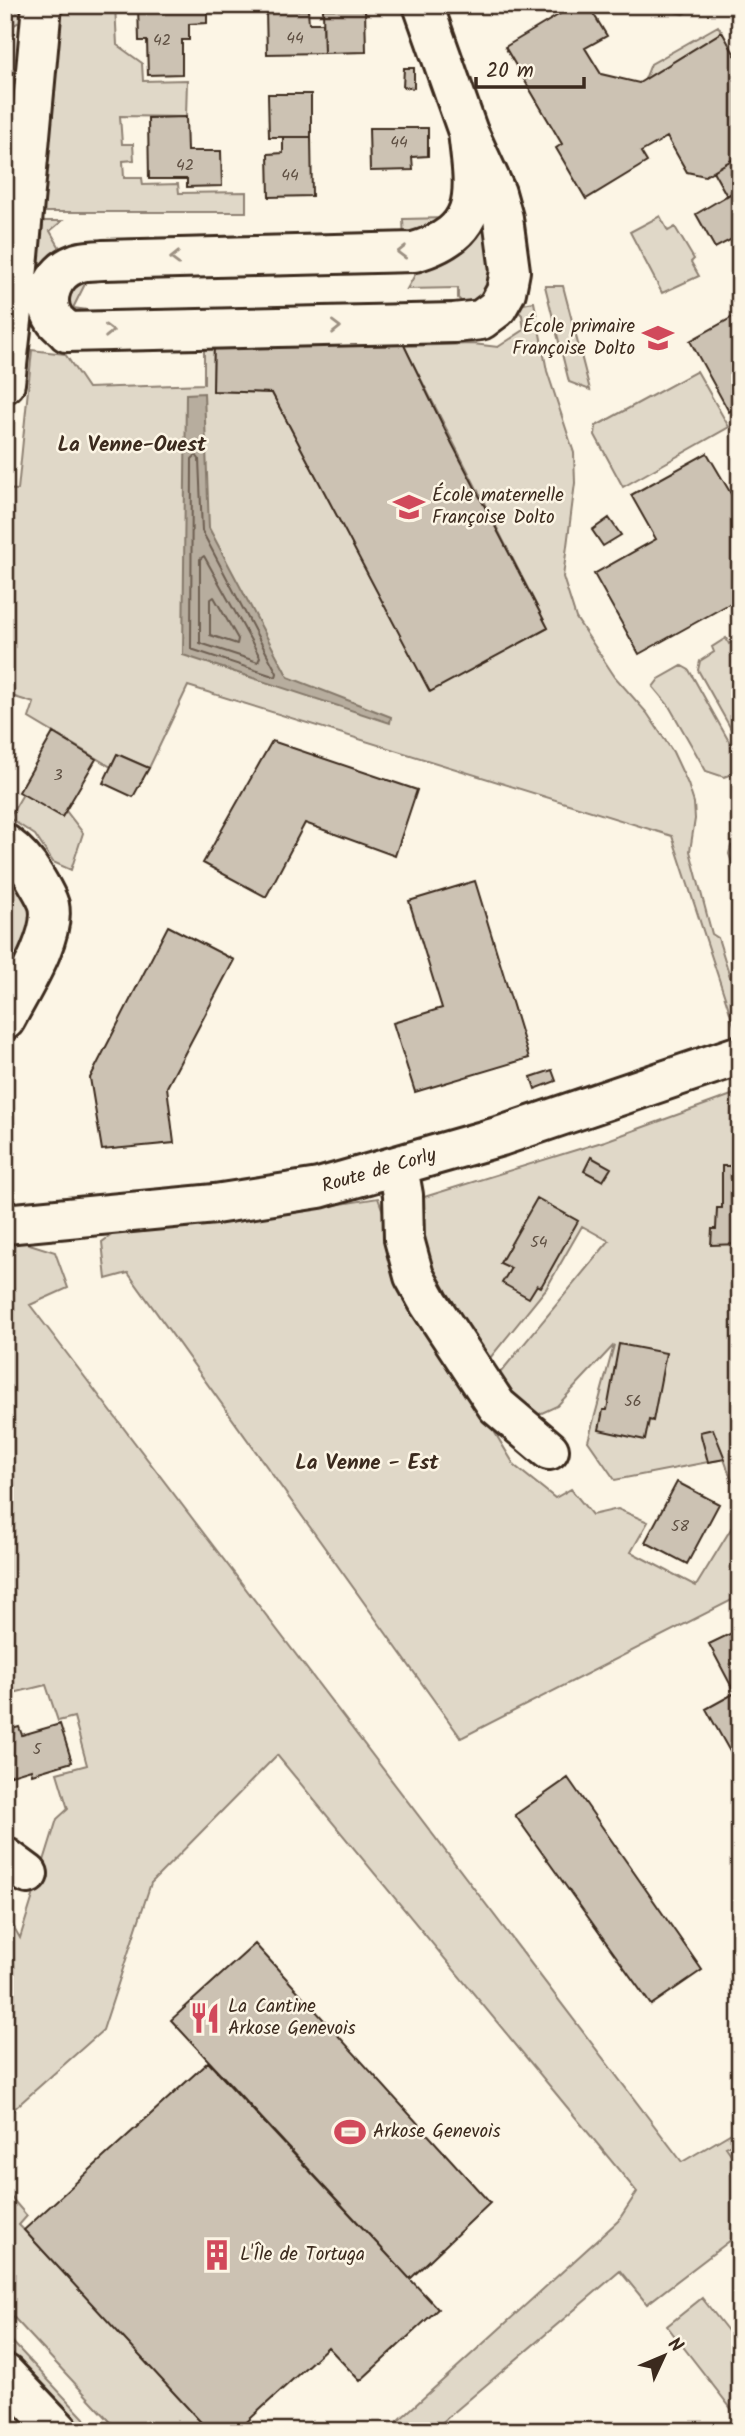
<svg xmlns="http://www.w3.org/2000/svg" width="745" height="2436" font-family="Kalam,sans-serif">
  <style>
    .green { fill: #e0d8c8; stroke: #8e8173; stroke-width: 2 }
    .water { fill: #b7ad9e; stroke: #85796b; stroke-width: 2 }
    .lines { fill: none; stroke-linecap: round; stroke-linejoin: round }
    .shore { stroke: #6d5e51; stroke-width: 2 }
    .building { fill: #ccc2b3; stroke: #3b2a1e; stroke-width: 2 }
    .minor-casing { stroke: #3b2a1e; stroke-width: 44 }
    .minor { stroke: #fcf5e5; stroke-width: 38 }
    .oneway { stroke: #9c9082 }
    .labels { text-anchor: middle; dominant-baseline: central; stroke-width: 5; stroke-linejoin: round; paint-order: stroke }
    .number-label { font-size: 16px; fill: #5f5043 }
    .poi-label { font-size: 19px; fill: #3b2a1e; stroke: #fcf5e5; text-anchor: start }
    .street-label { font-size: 19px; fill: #3b2a1e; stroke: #fcf5e5 }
    .neighbourhood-label { font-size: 21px; font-weight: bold; fill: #3b2a1e; stroke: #fcf5e5 }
  </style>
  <rect width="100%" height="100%" fill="#fcf5e5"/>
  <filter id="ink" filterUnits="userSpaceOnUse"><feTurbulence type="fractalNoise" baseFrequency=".0143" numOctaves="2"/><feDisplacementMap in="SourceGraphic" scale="14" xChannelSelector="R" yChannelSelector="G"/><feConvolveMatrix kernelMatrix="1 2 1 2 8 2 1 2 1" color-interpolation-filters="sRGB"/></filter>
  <g filter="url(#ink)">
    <!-- green -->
    <path class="green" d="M5,5H26L25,19L5,30Z
      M61,5H115L117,45L142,63L143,81L187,80L186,117L120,116L122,144H133L134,160L123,161L124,178H142L143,185L178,184L179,193L246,192V212H42Z
      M644,5H699L683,14Z
      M718,26L722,32L645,79L651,64Z
      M5,106L16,114L13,156L5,155Z
      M484,208L502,273L474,314L458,298V288L407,289L421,264Z
      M660,216L668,231L675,227L694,259L691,262L699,276L662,293L630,232Z
      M447,218L404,241L403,219Z
      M41,221H62L50,231L63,253L37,272Z
      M92,270L73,308L87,310L88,323L78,322L60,296Z
      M545,286H563L590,390L569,382Z
      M534,302L547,371L574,453L575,483L563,577L576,618L615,677L647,713L673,752L688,784L694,803L695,819L690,851L712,934L718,938L740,1009V1021L735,1028L672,836L188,686L149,768L117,754L111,767L29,718L34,703L5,694V489L18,490L32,350L65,354L88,388L204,384V342H214L213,391L272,393L430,691L548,628L404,346L473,344L498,347L524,330L522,315L513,306Z
      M697,371L729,427L623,487L595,435L596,426Z
      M726,638L729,644L740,638V745L698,670L700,661L714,652L712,647Z
      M682,666L689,670L740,761V771L724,777L706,771L669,706L653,687L659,679Z
      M23,794L62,817L66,811L83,833L71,870L53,862L35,835L9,818Z
      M740,844V885L729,854L731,846Z
      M5,873C18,885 34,907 32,926C31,939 11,973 5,987V924L10,915L5,912Z
      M740,1092V1477L732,1481L724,1459L615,1480L588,1441L614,1345L557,1406L531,1418L495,1379L609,1241L582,1226L546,1289L486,1363L422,1262L421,1198L605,1141Z
      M378,1198L416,1302L515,1466L555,1498L571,1489L592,1515L618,1509L648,1522L631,1552L696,1586L740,1514V1596L461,1738L128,1273L106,1279L102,1242L113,1234L216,1224Z
      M23,1242L55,1252L68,1288L30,1305L682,2162L740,2128V2141L726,2147L740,2167V2233L647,2304L620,2271L432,2431H387L618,2221L637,2192L277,1755L151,1883L103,2030L5,2117V1923L11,1922L20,1938L57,1819L68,1809L57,1773L87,1765L74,1717L58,1721L46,1685L5,1695V1601L8,1599L5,1596V1245Z
      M5,2195H9L27,2216L19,2225L24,2230L209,2431H119L5,2308Z
      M702,2298L740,2346V2420L667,2326Z
      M5,2334L96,2431H79L5,2351Z"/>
    <!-- water -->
    <path class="water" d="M204,393L209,528L288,677L391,717L390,723L183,655L186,394Z"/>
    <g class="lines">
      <!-- shore -->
      <path class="shore" d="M196,455L199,459L202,531L277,673L276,677L191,649L192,459Z
        M204,556L260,657L258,662L200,643V559Z
        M214,597L238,639L237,644L210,635V600Z"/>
    </g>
    <!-- building -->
    <path class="building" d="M138,5H207V23L189,24V40H182V74L148,75L147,41H139Z
      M575,5H588L607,36L585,48L601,74L639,83L722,32L740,64V155L705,176L687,172L667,137L641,152L647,162L586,199L556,148L562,144L505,47Z
      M323,9H365L366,52L324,53Z
      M266,10H308L309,23H323L324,53L267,54Z
      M404,68H414V88L403,87Z
      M268,94H311V137H269Z
      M186,117L187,151H221L222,186L187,187V179H149L148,118Z
      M369,128H428V156L412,157L413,170L370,171Z
      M283,137H311L312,196L269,197L268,154L283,153Z
      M740,155V188L727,196L713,171Z
      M740,188V235L715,248L696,214Z
      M740,313V406L729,412L690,341Z
      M402,341L446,432L548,628L430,692L272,393L213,391L214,342Z
      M707,453L740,509V598L639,654L594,574L656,539L631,495Z
      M609,518L621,535L603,546L592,530Z
      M53,733L96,759L62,817L19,792Z
      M272,741L417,790L395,856L305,823L266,897L203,863Z
      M117,754L149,768L133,797L103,783Z
      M475,881L529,1058L415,1092L393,1023L442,1008L409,901Z
      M168,926L234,960L167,1087L174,1143L102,1150L90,1078Z
      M552,1070L556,1081L535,1089L531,1077Z
      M591,1157L611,1168L603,1181L584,1171Z
      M722,1166H740V1244L711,1245L712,1229H716L717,1208H722Z
      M537,1198L578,1221L541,1287L537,1285L529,1298L502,1283L511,1268L500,1263Z
      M619,1344L666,1353L653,1421L649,1420L645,1440L599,1430L603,1410H607Z
      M713,1429L725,1459L708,1462L700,1432Z
      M677,1482L719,1504L687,1564L645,1542Z
      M740,1629V1765L738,1766L706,1709L735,1693L709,1644Z
      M60,1724L72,1762L32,1774L31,1769L5,1777V1731L19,1727L22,1735Z
      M568,1778L702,1970L651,2005L515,1815Z
      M255,1944L490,2203L410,2279L171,2020Z
      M208,2062L438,2309L360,2381L328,2347L237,2431H209L24,2230Z"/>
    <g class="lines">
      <defs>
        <path id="minor" d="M423,5L468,132L496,193L503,218L510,271L506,292L497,308L481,320L454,323L67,332C64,328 58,324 55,320C41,300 53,272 75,264C83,260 94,261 103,260L414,252C484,232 475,192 468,132
          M5,383L18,267L42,5
          M5,844C16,852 27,864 34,876C39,885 46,895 49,905C56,937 20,991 5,1020
          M398,1167L403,1195L404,1239L414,1276L429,1303L497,1406L549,1450
          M5,1224L215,1204L319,1188L501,1136L740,1055
          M5,1857L28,1874
          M5,2374L59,2431"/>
      </defs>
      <!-- minor casing -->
      <use href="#minor" class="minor-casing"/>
      <!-- minor -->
      <use href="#minor" class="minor"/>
    </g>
    <!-- one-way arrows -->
    <defs><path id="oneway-chevron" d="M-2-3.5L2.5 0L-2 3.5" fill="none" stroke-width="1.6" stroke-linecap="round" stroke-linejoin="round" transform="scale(1.75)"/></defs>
    <g class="oneway">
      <use href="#oneway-chevron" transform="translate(402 252) rotate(179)"/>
      <use href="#oneway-chevron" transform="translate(175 258) rotate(179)"/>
      <use href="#oneway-chevron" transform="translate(336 327) rotate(-1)"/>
      <use href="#oneway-chevron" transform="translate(109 331) rotate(-1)"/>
    </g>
  </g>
  <!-- icons -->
  <defs>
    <symbol id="school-bare" viewBox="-9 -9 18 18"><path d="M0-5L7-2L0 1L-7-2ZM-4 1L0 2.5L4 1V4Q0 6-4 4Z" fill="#d1495b" stroke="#fcf5e5" stroke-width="2.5" paint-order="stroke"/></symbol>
    <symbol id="restaurant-bare" viewBox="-9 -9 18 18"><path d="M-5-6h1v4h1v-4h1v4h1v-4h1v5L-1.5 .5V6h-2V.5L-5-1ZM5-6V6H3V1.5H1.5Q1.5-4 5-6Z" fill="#d1495b" stroke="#fcf5e5" stroke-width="2.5" paint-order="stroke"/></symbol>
    <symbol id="stadium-bare" viewBox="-9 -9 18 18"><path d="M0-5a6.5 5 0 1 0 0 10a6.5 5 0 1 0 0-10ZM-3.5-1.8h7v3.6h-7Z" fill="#d1495b" stroke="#fcf5e5" stroke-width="2.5" paint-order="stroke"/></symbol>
    <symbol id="building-bare" viewBox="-9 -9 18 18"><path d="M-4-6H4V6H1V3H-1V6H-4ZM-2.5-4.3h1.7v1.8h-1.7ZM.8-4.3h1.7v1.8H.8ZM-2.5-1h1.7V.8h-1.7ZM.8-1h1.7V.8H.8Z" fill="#d1495b" stroke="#fcf5e5" stroke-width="2.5" paint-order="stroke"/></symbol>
  </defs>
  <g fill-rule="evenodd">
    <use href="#school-bare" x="636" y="316" width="44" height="44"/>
    <use href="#school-bare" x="387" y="485" width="44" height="44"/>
    <use href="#restaurant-bare" x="183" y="1996" width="44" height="44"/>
    <use href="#stadium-bare" x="328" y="2110" width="44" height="44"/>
    <use href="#building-bare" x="195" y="2233" width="44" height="44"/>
  </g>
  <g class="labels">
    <!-- number labels -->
    <g class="number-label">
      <text x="295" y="38">44</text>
      <text x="162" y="40">42</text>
      <text x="399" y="142">44</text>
      <text x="185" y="165">42</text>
      <text x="290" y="175">44</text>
      <text x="58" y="775">3</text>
      <text x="539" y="1242">54</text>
      <text x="633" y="1401">56</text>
      <text x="680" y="1526">58</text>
      <text x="37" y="1749">5</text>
    </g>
    <!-- poi labels -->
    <g class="poi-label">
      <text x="635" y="327" text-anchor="end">École primaire<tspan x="635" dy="22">Françoise Dolto</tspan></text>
      <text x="432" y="496">École maternelle<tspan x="432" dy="22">Françoise Dolto</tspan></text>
      <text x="228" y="2007">La Cantine<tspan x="228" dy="22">Arkose Genevois</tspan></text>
      <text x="373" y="2132">Arkose Genevois</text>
      <text x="240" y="2255">L'Île de Tortuga</text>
    </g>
    <!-- street labels -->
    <g class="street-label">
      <text transform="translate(379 1171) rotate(-16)">Route de Corly</text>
    </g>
    <!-- neighbourhood labels -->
    <g class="neighbourhood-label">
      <text x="132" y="445">La Venne-Ouest</text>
      <text x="367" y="1463">La Venne - Est</text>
    </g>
  </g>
  <!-- margin -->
  <rect width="745" height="2436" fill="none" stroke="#fcf5e5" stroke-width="28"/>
  <rect x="14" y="14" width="717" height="2408" fill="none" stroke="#3b2a1e" stroke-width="2.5" filter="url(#ink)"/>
  <!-- north arrow -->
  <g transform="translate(664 2356) rotate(46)" stroke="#fcf5e5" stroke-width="5" paint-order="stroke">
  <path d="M0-5L12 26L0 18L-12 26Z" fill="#3b2a1e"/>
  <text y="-10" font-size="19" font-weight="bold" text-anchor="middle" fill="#3b2a1e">N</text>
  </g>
  <!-- scale -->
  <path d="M476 77v10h108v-10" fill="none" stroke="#3b2a1e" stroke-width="3.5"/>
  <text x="486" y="77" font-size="21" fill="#3b2a1e" stroke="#fcf5e5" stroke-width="5" paint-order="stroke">20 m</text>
</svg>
